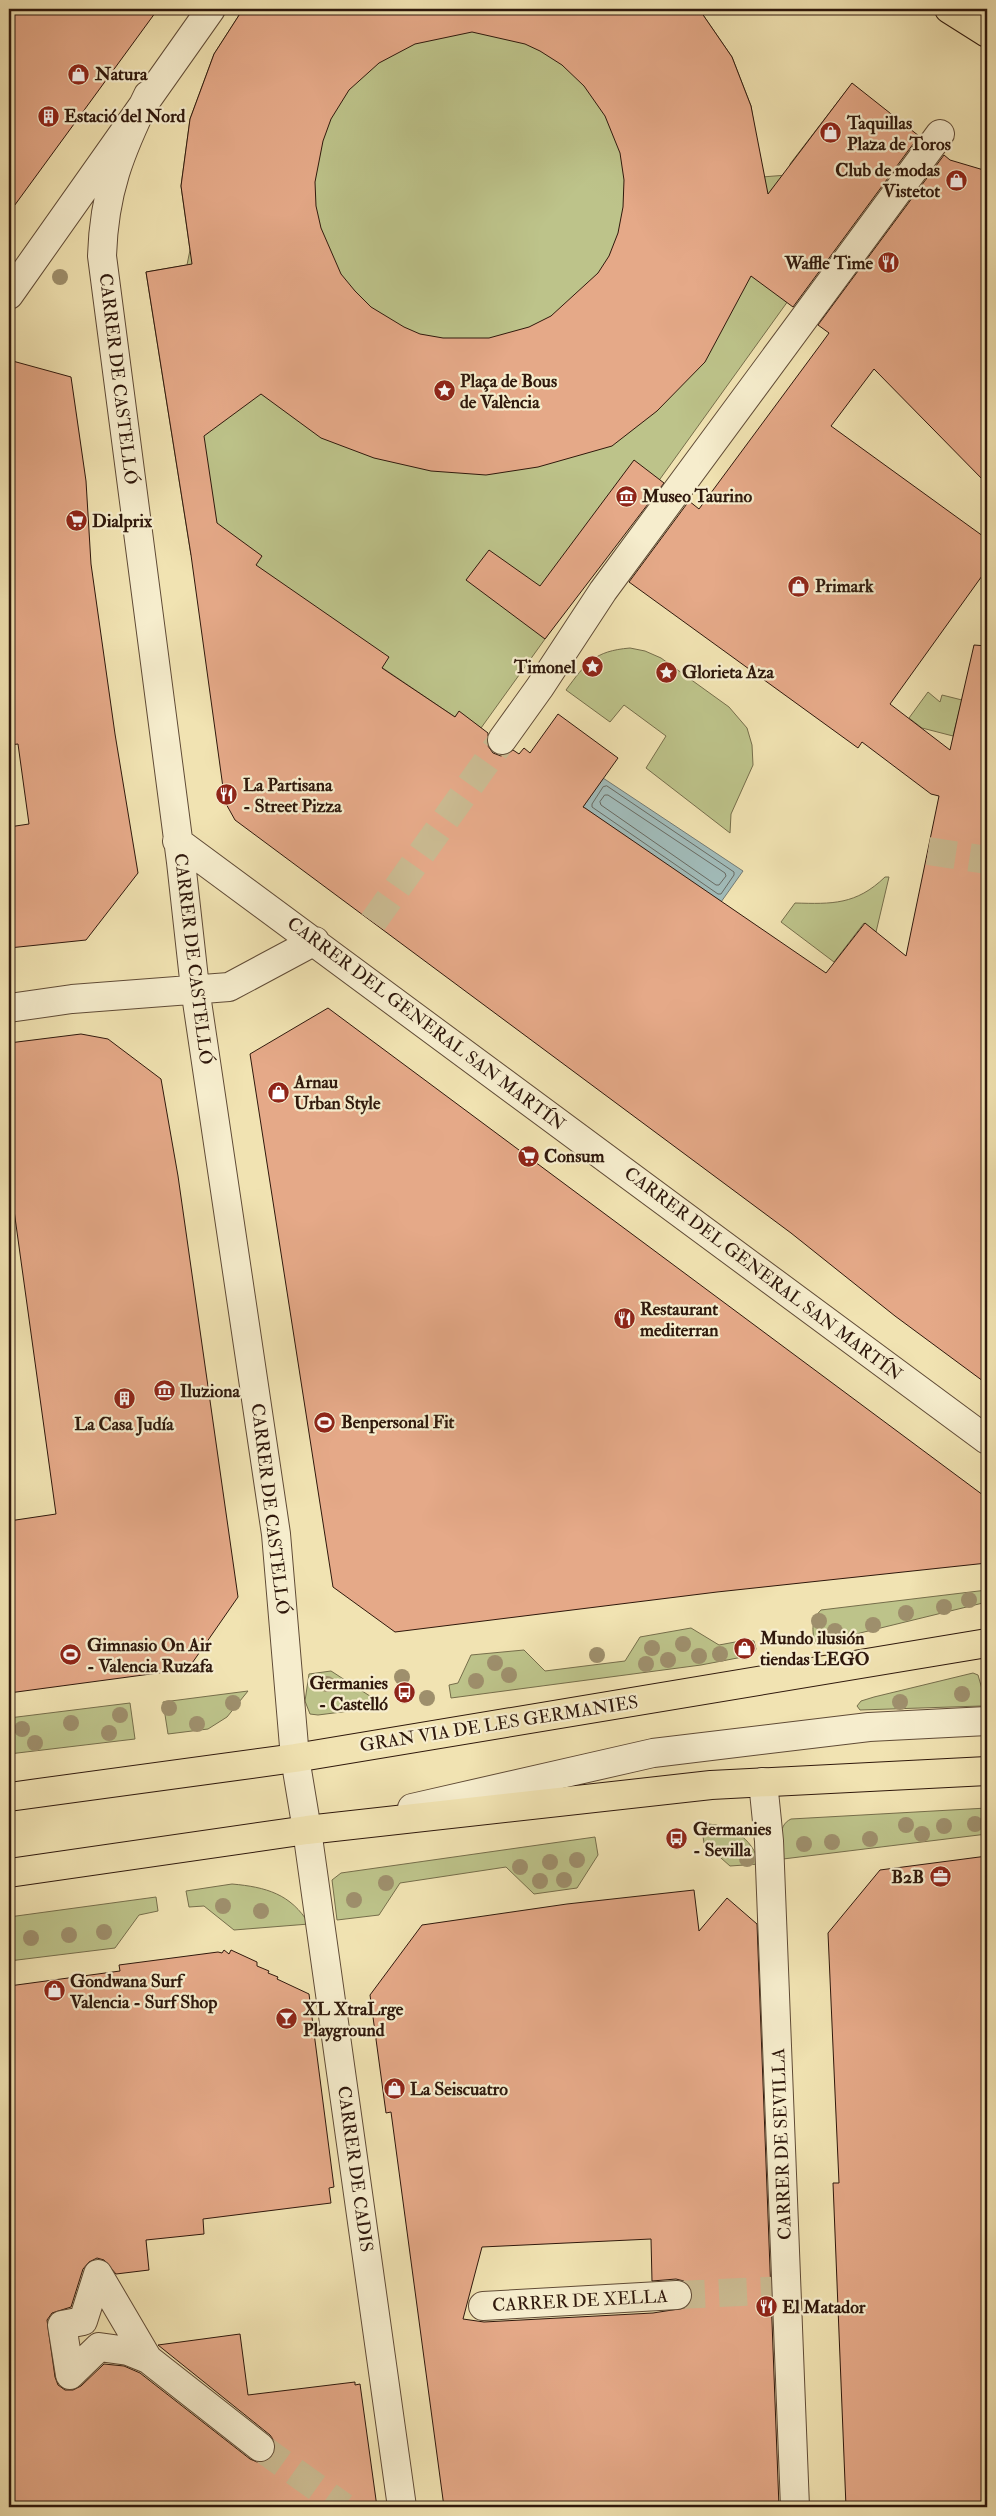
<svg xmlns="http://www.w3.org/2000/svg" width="996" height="2516" font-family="'IM FELL Double Pica',serif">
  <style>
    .green { fill: #bdc38a; stroke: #766e4b }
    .water { fill: #a1bbb9; stroke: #737a74 }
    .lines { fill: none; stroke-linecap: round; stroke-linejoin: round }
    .shore { stroke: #686a62; stroke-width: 1 }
    .building { fill: #e5a988; stroke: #2f180c; fill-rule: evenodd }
    .minor-tunnel { stroke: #caba91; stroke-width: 28; stroke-dasharray: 28 14; stroke-linecap: butt }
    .minor-casing { stroke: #604b36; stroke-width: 30 }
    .major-casing { stroke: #2f180c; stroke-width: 30 }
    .minor { stroke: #f6edcd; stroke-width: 28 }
    .major { stroke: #f1e3b2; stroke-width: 28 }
    .tree { fill: #9e8f6c }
    .labels { text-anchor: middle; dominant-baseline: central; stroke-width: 4.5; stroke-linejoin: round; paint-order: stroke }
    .poi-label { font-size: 18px; font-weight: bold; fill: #2f180c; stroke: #f6edcd; text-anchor: start }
    .street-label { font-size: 18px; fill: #2f180c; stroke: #f6edcd }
  </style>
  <rect width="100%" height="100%" fill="#f1e3b2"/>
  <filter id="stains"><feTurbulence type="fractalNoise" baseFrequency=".004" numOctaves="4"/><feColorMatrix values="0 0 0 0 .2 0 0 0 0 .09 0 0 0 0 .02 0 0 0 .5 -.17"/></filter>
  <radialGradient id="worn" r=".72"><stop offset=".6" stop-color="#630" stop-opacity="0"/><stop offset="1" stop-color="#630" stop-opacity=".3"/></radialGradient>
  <!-- green -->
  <path class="green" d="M243,9H699L732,57L751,106L762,177L787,175L791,169L790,164L850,86L854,85L834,237L481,728L459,712L455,717L247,576L191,555L146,272L187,265L190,250L181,186L190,119L214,54Z
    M630,648L645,651L661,658L729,707L747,728L752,745L753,765L731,814L730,833L646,768L666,736L624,705L610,722L566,690C586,663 594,651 630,648Z
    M928,692L940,702L942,695L962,700L953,736L922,728L909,718Z
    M885,877H889L876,932L864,923L834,962L781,922L795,903C832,904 856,905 885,877Z
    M987,1590V1602L815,1644C812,1630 811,1620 821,1610Z
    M691,1628L719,1645L746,1640L754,1641L756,1649L753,1655L701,1665L451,1698L449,1685L458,1683L471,1655L524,1650L545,1671L625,1661L640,1637Z
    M331,1671L373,1698L376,1704L373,1708L318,1715L310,1714L305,1701L309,1674Z
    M973,1673L978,1675L986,1703L981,1706L860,1710L857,1706L861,1701L874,1697Z
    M248,1691L227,1717L208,1729L168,1734L163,1702Z
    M130,1703L135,1739L9,1754V1718Z
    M987,1808V1834L783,1859C782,1845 776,1826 791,1819Z
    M701,1824C728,1823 753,1837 759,1864L730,1866L704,1843Z
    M595,1837L598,1855L577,1888L534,1894L506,1867L400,1883L379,1915L337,1920L332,1880L341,1873Z
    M232,1884C266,1887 291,1894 309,1924L234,1930L204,1906L189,1907L186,1891Z
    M156,1897L158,1911L139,1915L115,1948L9,1961V1917Z"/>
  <!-- water -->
  <path class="water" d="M603,778L743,871L721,902L583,807Z"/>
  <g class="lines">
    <!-- shore -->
    <path class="shore" d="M607,786L734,872V875L721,894H718L592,807V804L603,787Z
      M605,795H608L725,873L726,876L719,885H716L601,805L600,802Z"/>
  </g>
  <!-- building -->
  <path class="building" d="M9,9H158L9,213Z
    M243,9H699L732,57L751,106L768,194L852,83L919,136L793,307L751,276L705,362L657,411L612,446L538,467L486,475L431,471L374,458L321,438L261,394L204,436L217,523L262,556L256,565L389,657L382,668L455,717L459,711L488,733V746L493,753L501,756L513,750L519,754L524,748L530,753L558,714L618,758L583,807L585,808L826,973L865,923L906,956L939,796L931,794L862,742L858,748L629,582L689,501L699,509L821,344L829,333L818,325L944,155L950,160L987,171V484L874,369L831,426L987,539V569L890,704L950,750L974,645L987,646V1384L895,1316L791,1233L235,820L225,802L191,555L146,272L192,264L181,186L190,119L214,54ZM472,32L525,44L540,51L562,65L584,86L605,116L620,153L624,180L623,207L618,233L609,256L598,273L551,316L529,327L489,338H443L420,334L404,327L371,307L355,291L341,274L321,228L316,206L315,182L323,141L331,119L349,90L379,63L415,44Z
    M9,360L71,377L86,481L91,564L115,734L138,873L86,940L9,948V827L29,824L18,744L9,745Z
    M634,460L664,483L545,639L466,580L489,550L540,586Z
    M328,1008L987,1498V1563L717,1592L395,1632L333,1587L250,1054Z
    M81,1034L108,1039L161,1079L178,1176L238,1597L188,1669L9,1693V1521L56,1514L9,1174V1043Z
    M987,1856V2507H846L833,2183H839L828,1933L880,1870Z
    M694,1890L699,1931L727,1898L757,1924L779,2507H444L391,2112L386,2113L370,1995L422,1925L567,1904ZM651,2239L652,2281L676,2279L684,2281L690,2287L693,2295L691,2302L685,2308L653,2313L484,2322L463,2319L482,2247Z
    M224,1950L229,1954L231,1950L257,1962V1966L269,1971L268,1973L278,1977L277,1979L309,1994L334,2187L329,2188L331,2203L203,2219L204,2234L146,2240L149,2270L116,2274L104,2260L97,2258L89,2262L83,2269L71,2307L52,2313L47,2320L55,2377L58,2385L65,2390H73L81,2386L104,2364L124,2366L140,2373L250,2459L257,2462H265L272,2457L275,2450V2442L270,2435L158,2345L240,2334L248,2395L355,2382V2385L360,2384L377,2507H9V1986L120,1971L119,1965L218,1952L222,1953Z"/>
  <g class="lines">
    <!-- minor-tunnel -->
    <path class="minor-tunnel" d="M928,851L987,860
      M373,922L502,740
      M677,2295L788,2290
      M260,2447L344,2507"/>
    <defs>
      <path id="minor" d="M148,95C120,152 104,192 102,256L181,862L195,988L276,1534L295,1758L307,1830L402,2507
        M9,295L211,9
        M502,740L540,687L603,591L940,134
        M177,841L987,1440
        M9,1008L72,999L229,987L315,941
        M763,1782L769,1841L795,2507
        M412,1808L653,1753L869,1727L987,1721
        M483,2306L677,2295
        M148,2359L128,2351L99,2347L70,2375L62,2325L83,2321L98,2274L148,2359L260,2447"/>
      <path id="major" d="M949,9L987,33
        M9,1797L295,1758L987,1643
        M9,1873L307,1830L711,1785L987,1771"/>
    </defs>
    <!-- minor casing -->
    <use href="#minor" class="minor-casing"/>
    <!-- major casing -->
    <use href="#major" class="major-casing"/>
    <!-- minor -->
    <use href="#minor" class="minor"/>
    <!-- major -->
    <use href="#major" class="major"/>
  </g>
  <!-- trees -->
  <g class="tree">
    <circle cx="60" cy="277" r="8"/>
    <circle cx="969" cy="1600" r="8"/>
    <circle cx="944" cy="1607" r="8"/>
    <circle cx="906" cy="1613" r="8"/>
    <circle cx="819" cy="1621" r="8"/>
    <circle cx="873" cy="1625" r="8"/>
    <circle cx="835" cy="1631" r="8"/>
    <circle cx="683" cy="1644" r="8"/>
    <circle cx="652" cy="1648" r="8"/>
    <circle cx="720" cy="1654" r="8"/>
    <circle cx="597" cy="1655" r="8"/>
    <circle cx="699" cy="1656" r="8"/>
    <circle cx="668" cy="1660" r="8"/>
    <circle cx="495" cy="1663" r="8"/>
    <circle cx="646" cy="1664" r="8"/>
    <circle cx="509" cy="1675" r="8"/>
    <circle cx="402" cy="1677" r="8"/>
    <circle cx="476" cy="1681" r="8"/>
    <circle cx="327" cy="1684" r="8"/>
    <circle cx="962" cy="1694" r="8"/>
    <circle cx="427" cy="1698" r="8"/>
    <circle cx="900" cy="1702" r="8"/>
    <circle cx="233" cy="1703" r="8"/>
    <circle cx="169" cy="1708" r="8"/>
    <circle cx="120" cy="1715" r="8"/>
    <circle cx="71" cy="1723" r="8"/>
    <circle cx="197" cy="1724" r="8"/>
    <circle cx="22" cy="1729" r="8"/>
    <circle cx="109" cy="1733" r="8"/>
    <circle cx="35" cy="1743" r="8"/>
    <circle cx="975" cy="1824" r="8"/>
    <circle cx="906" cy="1825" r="8"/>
    <circle cx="944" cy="1826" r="8"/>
    <circle cx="922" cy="1834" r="8"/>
    <circle cx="870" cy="1839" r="8"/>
    <circle cx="832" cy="1842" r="8"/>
    <circle cx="804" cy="1844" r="8"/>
    <circle cx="747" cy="1859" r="8"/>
    <circle cx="577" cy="1860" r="8"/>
    <circle cx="550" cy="1862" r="8"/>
    <circle cx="520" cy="1867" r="8"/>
    <circle cx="564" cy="1880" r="8"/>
    <circle cx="540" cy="1881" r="8"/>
    <circle cx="386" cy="1883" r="8"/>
    <circle cx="354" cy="1900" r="8"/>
    <circle cx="223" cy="1906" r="8"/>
    <circle cx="261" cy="1911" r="8"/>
    <circle cx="104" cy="1932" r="8"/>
    <circle cx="69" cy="1935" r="8"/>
    <circle cx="31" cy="1938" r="8"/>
  </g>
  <!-- icons -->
  <defs>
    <symbol id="shop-disc" viewBox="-11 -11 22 22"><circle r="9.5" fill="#8f2418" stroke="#f6edcd"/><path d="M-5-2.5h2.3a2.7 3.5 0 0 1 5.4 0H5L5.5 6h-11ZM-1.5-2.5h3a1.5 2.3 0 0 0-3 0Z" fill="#fff"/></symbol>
    <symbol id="building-disc" viewBox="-11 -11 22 22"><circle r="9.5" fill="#8f2418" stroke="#f6edcd"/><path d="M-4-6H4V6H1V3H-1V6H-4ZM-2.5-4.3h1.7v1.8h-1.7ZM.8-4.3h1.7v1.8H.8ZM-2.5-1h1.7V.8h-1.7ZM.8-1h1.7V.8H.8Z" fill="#fff"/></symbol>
    <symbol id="restaurant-disc" viewBox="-11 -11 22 22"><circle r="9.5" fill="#8f2418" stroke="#f6edcd"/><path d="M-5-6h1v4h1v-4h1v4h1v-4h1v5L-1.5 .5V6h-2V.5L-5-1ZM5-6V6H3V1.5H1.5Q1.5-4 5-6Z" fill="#fff"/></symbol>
    <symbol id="sight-disc" viewBox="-11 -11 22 22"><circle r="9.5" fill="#8f2418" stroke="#f6edcd"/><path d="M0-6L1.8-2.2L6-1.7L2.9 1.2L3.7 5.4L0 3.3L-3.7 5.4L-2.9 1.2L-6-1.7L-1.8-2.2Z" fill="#fff"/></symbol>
    <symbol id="museum-disc" viewBox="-11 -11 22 22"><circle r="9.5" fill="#8f2418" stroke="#f6edcd"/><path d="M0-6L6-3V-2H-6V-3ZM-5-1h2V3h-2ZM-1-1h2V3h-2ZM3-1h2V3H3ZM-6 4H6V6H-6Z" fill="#fff"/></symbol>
    <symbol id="supermarket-disc" viewBox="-11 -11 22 22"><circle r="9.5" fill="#8f2418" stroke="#f6edcd"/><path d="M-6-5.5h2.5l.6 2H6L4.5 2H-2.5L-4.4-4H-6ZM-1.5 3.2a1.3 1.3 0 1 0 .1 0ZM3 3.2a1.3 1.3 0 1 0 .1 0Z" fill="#fff"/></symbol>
    <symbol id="stadium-disc" viewBox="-11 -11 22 22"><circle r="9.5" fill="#8f2418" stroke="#f6edcd"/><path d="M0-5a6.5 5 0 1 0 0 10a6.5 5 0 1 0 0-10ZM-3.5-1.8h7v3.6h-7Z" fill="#fff"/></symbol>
    <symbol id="bus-disc" viewBox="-11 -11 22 22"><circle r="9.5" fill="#8f2418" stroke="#f6edcd"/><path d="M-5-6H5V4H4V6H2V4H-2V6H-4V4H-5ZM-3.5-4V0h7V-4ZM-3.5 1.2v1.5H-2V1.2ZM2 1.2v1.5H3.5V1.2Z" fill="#fff"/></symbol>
    <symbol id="office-disc" viewBox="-11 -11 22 22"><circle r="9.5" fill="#8f2418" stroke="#f6edcd"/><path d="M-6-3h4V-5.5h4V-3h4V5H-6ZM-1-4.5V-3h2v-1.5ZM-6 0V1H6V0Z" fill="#fff"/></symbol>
    <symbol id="bar-disc" viewBox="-11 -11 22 22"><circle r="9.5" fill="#8f2418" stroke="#f6edcd"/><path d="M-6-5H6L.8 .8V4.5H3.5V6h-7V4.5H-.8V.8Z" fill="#fff"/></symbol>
  </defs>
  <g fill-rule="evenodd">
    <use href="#shop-disc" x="66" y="62" width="25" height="25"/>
    <use href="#building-disc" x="36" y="104" width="25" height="25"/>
    <use href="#shop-disc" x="818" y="120" width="25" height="25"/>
    <use href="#shop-disc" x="944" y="168" width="25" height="25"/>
    <use href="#restaurant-disc" x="876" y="250" width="25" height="25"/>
    <use href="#sight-disc" x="432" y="378" width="25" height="25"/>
    <use href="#museum-disc" x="614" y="484" width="25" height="25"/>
    <use href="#supermarket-disc" x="64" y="508" width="25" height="25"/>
    <use href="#shop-disc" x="786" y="574" width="25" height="25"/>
    <use href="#sight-disc" x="580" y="654" width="25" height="25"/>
    <use href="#sight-disc" x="654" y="660" width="25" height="25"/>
    <use href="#restaurant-disc" x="214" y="782" width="25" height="25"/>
    <use href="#shop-disc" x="266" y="1080" width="25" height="25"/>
    <use href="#supermarket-disc" x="516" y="1144" width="25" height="25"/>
    <use href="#restaurant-disc" x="612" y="1306" width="25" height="25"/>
    <use href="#museum-disc" x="152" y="1378" width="25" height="25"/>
    <use href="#building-disc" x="112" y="1386" width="25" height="25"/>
    <use href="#stadium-disc" x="312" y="1410" width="25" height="25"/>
    <use href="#shop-disc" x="732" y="1636" width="25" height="25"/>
    <use href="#stadium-disc" x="58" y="1642" width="25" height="25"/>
    <use href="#bus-disc" x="392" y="1680" width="25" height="25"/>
    <use href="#bus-disc" x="664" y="1826" width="25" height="25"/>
    <use href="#office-disc" x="928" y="1864" width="25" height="25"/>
    <use href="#shop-disc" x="42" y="1978" width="25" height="25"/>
    <use href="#bar-disc" x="274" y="2006" width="25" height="25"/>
    <use href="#shop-disc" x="382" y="2076" width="25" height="25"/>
    <use href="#restaurant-disc" x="754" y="2294" width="25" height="25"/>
  </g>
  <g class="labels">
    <!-- poi labels -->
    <g class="poi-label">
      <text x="95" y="74">Natura</text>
      <text x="64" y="116">Estació del Nord</text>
      <text x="847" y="123">Taquillas<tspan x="847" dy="21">Plaza de Toros</tspan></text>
      <text x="940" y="170" text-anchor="end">Club de modas<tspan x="940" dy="21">Vistetot</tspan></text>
      <text x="873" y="263" text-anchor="end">Waffle Time</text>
      <text x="460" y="381">Plaça de Bous<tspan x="460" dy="21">de València</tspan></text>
      <text x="642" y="496">Museo Taurino</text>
      <text x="92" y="521">Dialprix</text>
      <text x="815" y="586">Primark</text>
      <text x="576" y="667" text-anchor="end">Timonel</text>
      <text x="682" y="672">Glorieta Aza</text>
      <text x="243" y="785">La Partisana<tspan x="243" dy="21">- Street Pizza</tspan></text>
      <text x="294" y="1082">Arnau<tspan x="294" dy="21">Urban Style</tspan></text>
      <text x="544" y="1156">Consum</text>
      <text x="640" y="1309">Restaurant<tspan x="640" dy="21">mediterran</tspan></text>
      <text x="180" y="1391">Iluziona</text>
      <text x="341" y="1422">Benpersonal Fit</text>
      <text x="124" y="1424" text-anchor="middle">La Casa Judía</text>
      <text x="760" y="1638">Mundo ilusión<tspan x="760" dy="21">tiendas LEGO</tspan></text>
      <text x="87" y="1645">Gimnasio On Air<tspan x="87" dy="21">- Valencia Ruzafa</tspan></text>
      <text x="388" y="1683" text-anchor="end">Germanies<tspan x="388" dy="21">- Castelló</tspan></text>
      <text x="693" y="1829">Germanies<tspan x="693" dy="21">- Sevilla</tspan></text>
      <text x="924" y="1877" text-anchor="end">B2B</text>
      <text x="70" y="1981">Gondwana Surf<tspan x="70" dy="21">Valencia - Surf Shop</tspan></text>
      <text x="303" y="2009">XL XtraLrge<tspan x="303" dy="21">Playground</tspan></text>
      <text x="410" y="2089">La Seiscuatro</text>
      <text x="782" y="2307">El Matador</text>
    </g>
    <!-- street labels -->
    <g class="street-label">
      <text transform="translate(118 379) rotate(83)">CARRER DE CASTELLÓ</text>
      <text transform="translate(193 959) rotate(83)">CARRER DE CASTELLÓ</text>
      <text transform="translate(426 1024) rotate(37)">CARRER DEL GENERAL SAN MARTÍN</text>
      <text transform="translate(763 1274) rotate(37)">CARRER DEL GENERAL SAN MARTÍN</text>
      <text transform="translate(270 1509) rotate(83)">CARRER DE CASTELLÓ</text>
      <text transform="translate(499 1724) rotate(-9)">GRAN VIA DE LES GERMANIES</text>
      <text transform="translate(782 2144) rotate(-92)">CARRER DE SEVILLA</text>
      <text transform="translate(355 2169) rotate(82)">CARRER DE CADIS</text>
      <text transform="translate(580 2301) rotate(-3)">CARRER DE XELLA</text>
    </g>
  </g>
  <!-- margin -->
  <rect width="996" height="2516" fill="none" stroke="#f1e3b2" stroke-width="30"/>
  <rect x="10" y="10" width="976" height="2496" fill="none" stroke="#2f180c" stroke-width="2.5"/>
  <rect x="15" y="15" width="966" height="2486" fill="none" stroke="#2f180c"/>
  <rect width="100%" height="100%" filter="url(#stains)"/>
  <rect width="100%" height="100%" fill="url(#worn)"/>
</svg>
